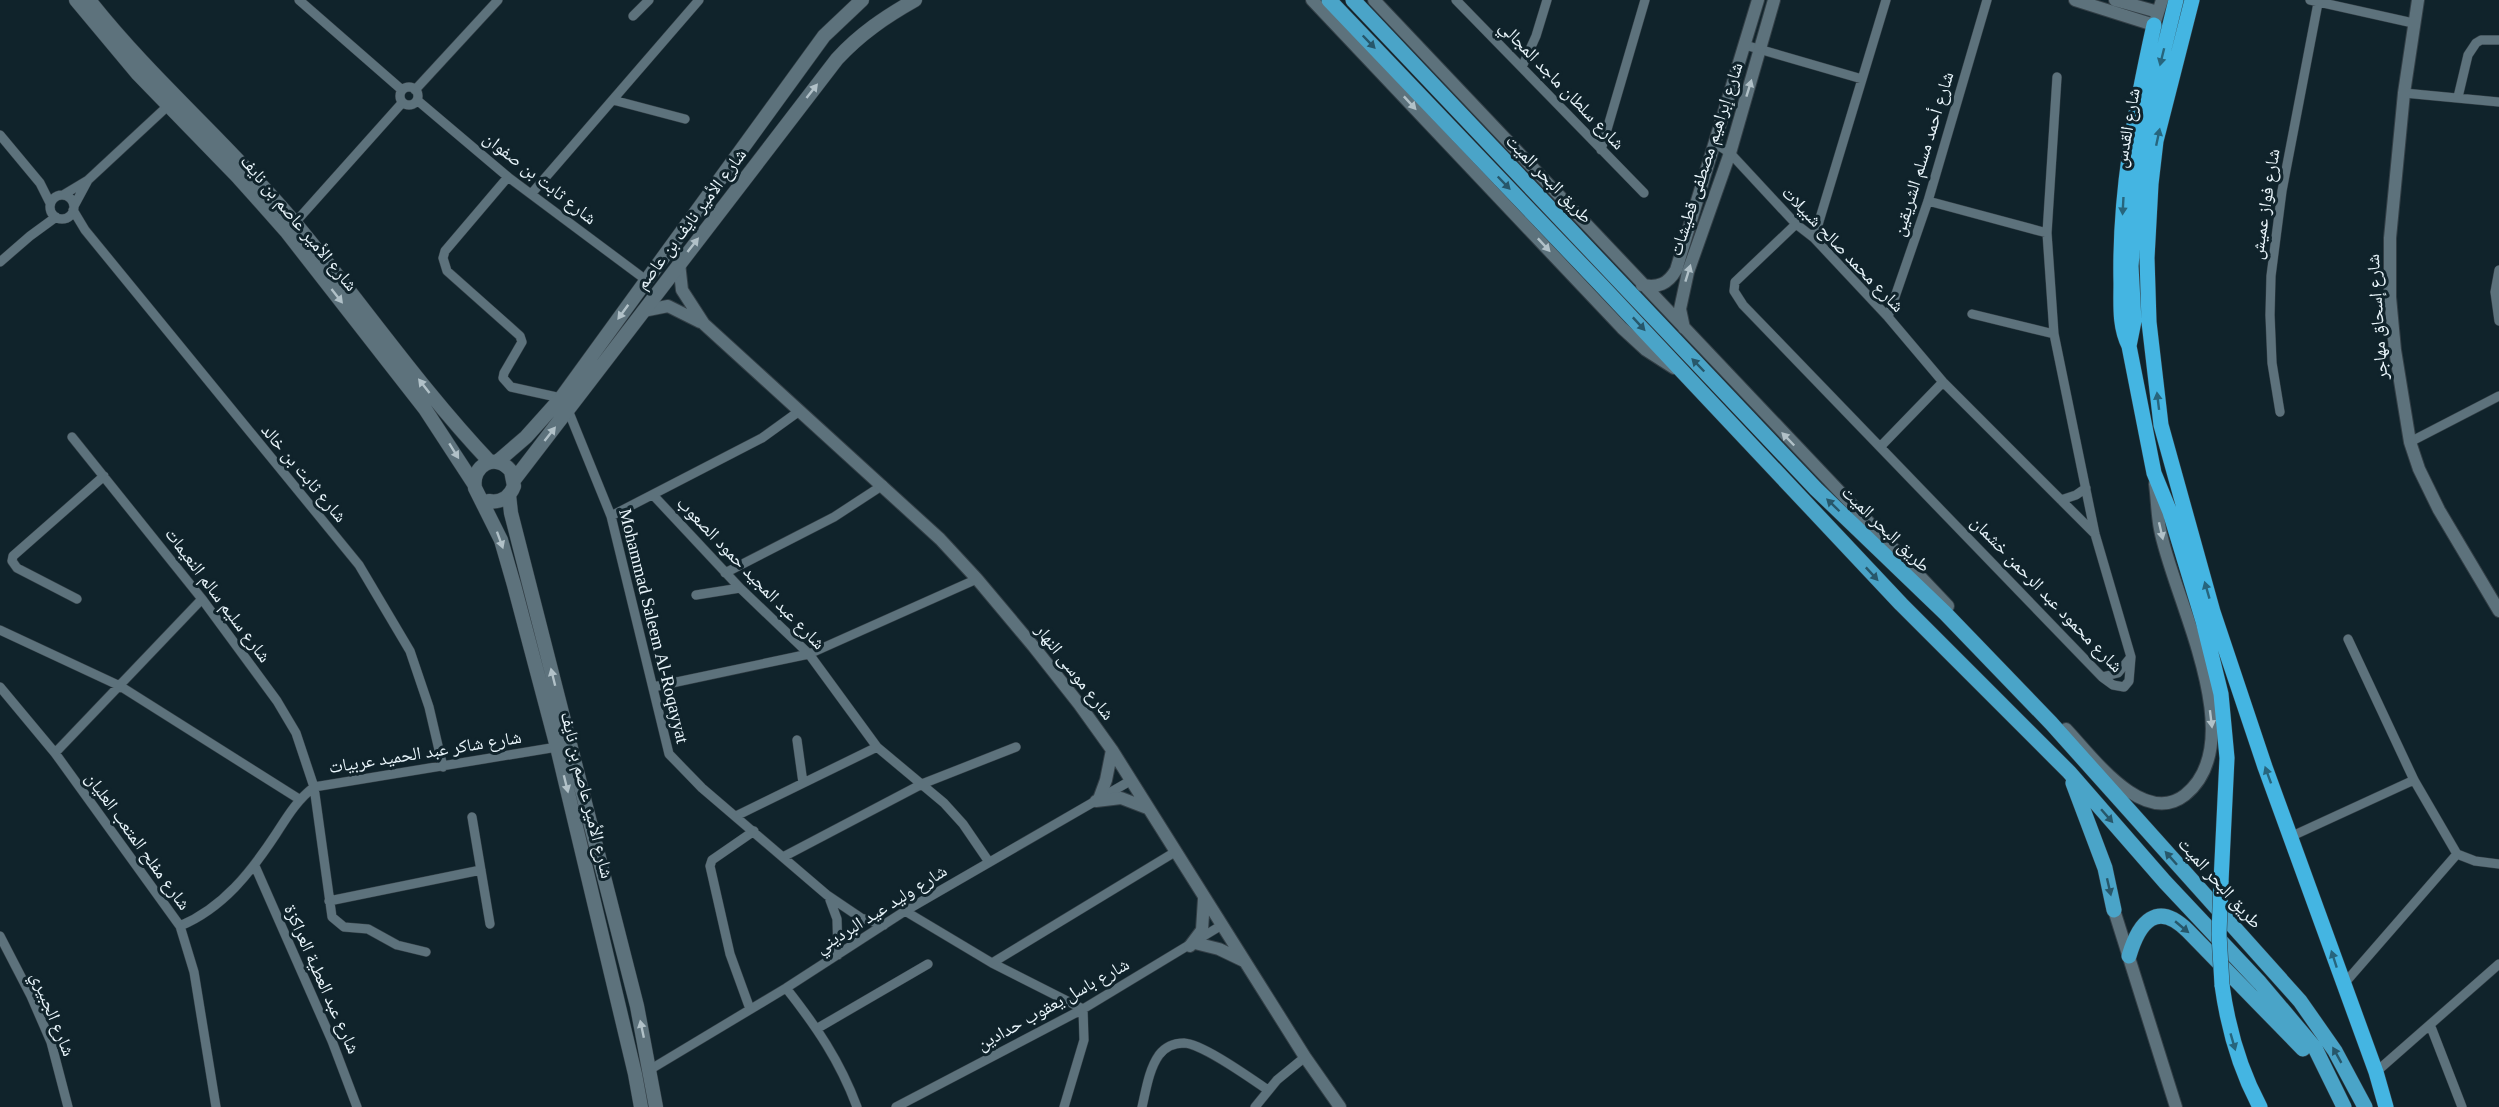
<svg xmlns="http://www.w3.org/2000/svg" width="2499" height="1107" font-family="'Times New Roman','Noto Naskh Arabic',serif">
  <style>
    .lines { fill: none; stroke-linecap: round; stroke-linejoin: round }
    .minor-casing { stroke: #333f46; stroke-width: 10 }
    .tertiary-casing { stroke: #333f46; stroke-width: 14 }
    .secondary-casing { stroke: #333f46; stroke-width: 15 }
    .primary-casing { stroke: #333f46; stroke-width: 16 }
    .trunk-casing { stroke: #333f46; stroke-width: 16 }
    .minor { stroke: #5d727c; stroke-width: 9 }
    .tertiary { stroke: #5d727c; stroke-width: 12 }
    .secondary { stroke: #5d727c; stroke-width: 14 }
    .primary { stroke: #4aa4c8; stroke-width: 15 }
    .trunk { stroke: #44b5e2; stroke-width: 15 }
    .trunk-bridge-casing { stroke: #333f46; stroke-width: 16; stroke-linecap: butt }
    .trunk-bridge { stroke: #44b5e2; stroke-width: 15 }
    .oneway { fill: #27576a }
    .oneway2 { fill: #27657d }
    .oneway3 { fill: #b1c1c8 }
    .labels { text-anchor: middle; dominant-baseline: central; stroke-width: 6; stroke-linejoin: round; paint-order: stroke }
    .street-label { font-size: 18px; fill: #e9f5fb; stroke: #10232b }
  </style>
  <rect width="100%" height="100%" fill="#10232b"/>
  <g class="lines">
    <defs>
      <path id="minor" d="M299,0L402,90
        M1456,0L1644,193
        M2310,0L2413,23
        M633,16L649,0
        M1745,45L1862,79
        M1522,67L1536,36L1547,0
        M400 96a9 9 0 1 1 18 0a9 9 0 1 1-18 0Z
        M415,90L498,0
        M2404,93L2499,102
        M2458,97L2468,55L2476,43L2481,40H2499
        M417,100L508,177L646,280
        M613,100L685,119
        M0,135L40,183L50,203
        M1715,143L1730,153L1796,224L1814,238L1888,317L1943,382L2095,534
        M1601,150L1645,0
        M508,177L445,251L443,258L447,271L520,336L522,342L504,373L503,378L511,387L561,398
        M532,193L699,0
        M63,195L88,180L172,102
        M50 207a12 12 0 1 1 24 0a12 12 0 1 1-24 0Z
        M1928,201L2047,233
        M74,206L88,180
        M73,210L85,230L359,565L410,651L429,707L443,767
        M1796,224L1735,282L1734,291L1743,305L2102,677L2113,685L2124,687L2129,681L2131,657L2095,534L2054,334L2047,233L2057,77
        M292,226L402,103
        M1814,238L1886,0
        M0,262L30,236L56,217
        M2499,270L2495,292L2499,321
        M1972,314L2054,334
        M1888,317L1928,201L1987,0
        M568,410L611,516L669,754L702,788L827,895L861,918L884,925
        M2280,412L2272,363L2270,315L2271,276L2282,191L2318,3
        M72,437L202,599L277,701L296,733L314,787L332,917L344,927L368,929L397,945L426,952
        M2410,442L2499,396
        M1881,446L1943,382
        M654,496L740,588L809,654L877,747L944,803L963,824L989,862
        M2061,500L2076,495L2086,488
        M611,516L762,438L798,412
        M725,573L834,517L883,485
        M696,595L740,588
        M77,599L17,568L12,561L13,556L104,476
        M0,630L120,686L299,799
        M2348,639L2414,780L2457,854L2475,861L2499,864
        M2102,677L2118,673L2130,658
        M0,687L55,753L180,926L194,972L216,1107
        M653,687L809,654L977,579
        M797,740L803,783
        M55,753L202,599
        M736,816L877,747
        M472,817L490,924
        M2290,837L2414,780
        M783,857L922,784L1016,747
        M255,866L332,1041L357,1107
        M830,900L837,919L838,955
        M329,901L481,870
        M905,911L992,963L1083,1009L1084,1040L1064,1107
        M180,926C223,908 251,872 276,834C287,817 297,800 314,787L557,747
        M0,936L31,996L51,1042L68,1107
        M992,963L1175,852
        M2343,985L2457,854
        M786,988C816,1026 840,1061 857,1107
        M750,1009L730,954L710,866L712,860L754,831
        M2431,1027L2462,1107
        M818,1028L928,964
        M651,1069L786,988L905,911L1130,781
        M2376,1072L2499,964
        M896,1107L1083,1009L1222,925
        M1142,1107C1146,1090 1149,1069 1159,1055C1165,1047 1174,1043 1184,1043C1203,1044 1250,1078 1268,1090
        M1255,1107L1277,1080L1305,1057"/>
      <path id="tertiary" d="M1312,0L1622,328L1646,350L1674,368
        M1374,0L1948,606
        M2075,0L2154,25L2162,0
        M2115,0L2158,12
        M2418,0L2404,93L2390,238V297L2395,350L2410,442L2419,469L2439,510L2499,611
        M679,263L682,290L704,324L940,539L977,579L1034,647L1079,704L1112,750L1305,1057L1340,1107
        M1642,285C1658,288 1668,284 1676,270L1758,0
        M643,311L668,306L700,322
        M1684,328L1680,309L1688,272L1730,153L1774,0
        M2066,729C2091,755 2143,828 2185,795C2253,741 2172,596 2160,529C2157,514 2157,498 2155,484
        M1099,799L1106,780L1112,750
        M1096,801L1121,798L1147,808
        M2114,910L2176,1107
        M1195,943L1219,949L1244,961
        M1190,946L1202,930L1204,899"/>
      <path id="secondary" d="M76,0L137,73L237,176L286,231L425,409L474,484
        M89,0C152,80 230,145 295,223C361,302 419,387 490,462
        M497,462L526,437L561,398L824,36L862,0
        M514,480L837,59C860,34 885,17 915,0
        M509,495L511,513L637,1006L656,1107
        M489,501C501,503 510,497 514,486L511,471C496,452 471,465 475,488L501,540L514,585L557,747L635,1074L641,1107"/>
      <path id="primary" d="M1329,0L1601,285L1901,604L2069,772L2165,882L2260,983L2315,1048L2344,1107
        M1353,0L1816,489L1945,613L2051,723L2300,1001L2335,1051L2365,1107
        M2073,783L2105,868L2114,910
        M2129,956C2139,922 2157,900 2188,931L2303,1049"/>
      <path id="trunk" d="M2176,0L2151,102L2139,172L2131,266L2134,321L2129,346L2154,473L2170,512L2203,621L2221,694L2227,758L2221,882
        M2192,0L2156,141L2151,184L2147,258L2149,322L2161,425L2213,612L2265,767L2376,1072L2386,1107
        M2129,346C2119,326 2121,305 2121,283C2119,195 2135,110 2154,25
        M2222,985C2228,1028 2239,1068 2260,1107"/>
    </defs>
    <!-- minor casing -->
    <use href="#minor" class="minor-casing"/>
    <!-- tertiary casing -->
    <use href="#tertiary" class="tertiary-casing"/>
    <!-- secondary casing -->
    <use href="#secondary" class="secondary-casing"/>
    <!-- primary casing -->
    <use href="#primary" class="primary-casing"/>
    <!-- trunk casing -->
    <use href="#trunk" class="trunk-casing"/>
    <!-- minor -->
    <use href="#minor" class="minor"/>
    <!-- tertiary -->
    <use href="#tertiary" class="tertiary"/>
    <!-- secondary -->
    <use href="#secondary" class="secondary"/>
    <!-- primary -->
    <use href="#primary" class="primary"/>
    <!-- trunk -->
    <use href="#trunk" class="trunk"/>
    <defs>
      <path id="trunk-bridge" d="M2221,882L2219,934L2222,985"/>
    </defs>
    <!-- trunk-bridge casing -->
    <use href="#trunk-bridge" class="trunk-bridge-casing"/>
    <!-- trunk-bridge -->
    <use href="#trunk-bridge" class="trunk-bridge"/>
  </g>
  <!-- one-way arrows -->
  <defs><path id="oneway-solid" d="M-6-.8H1V-3.2L6.5 0L1 3.2V.8H-6Z" transform="scale(1.5)"/></defs>
  <g class="oneway">
    <use href="#oneway-solid" transform="translate(1369 42) rotate(46)"/>
    <use href="#oneway-solid" transform="translate(1504 183) rotate(46)"/>
    <use href="#oneway-solid" transform="translate(1639 324) rotate(47)"/>
    <use href="#oneway-solid" transform="translate(1698 365) rotate(-134)"/>
    <use href="#oneway-solid" transform="translate(1833 505) rotate(-136)"/>
    <use href="#oneway-solid" transform="translate(1872 574) rotate(47)"/>
    <use href="#oneway-solid" transform="translate(2107 816) rotate(49)"/>
    <use href="#oneway-solid" transform="translate(2171 858) rotate(-132)"/>
    <use href="#oneway-solid" transform="translate(2109 887) rotate(77)"/>
    <use href="#oneway-solid" transform="translate(2182 927) rotate(40)"/>
    <use href="#oneway-solid" transform="translate(2337 1055) rotate(-119)"/>
  </g>
  <g class="oneway2">
    <use href="#oneway-solid" transform="translate(2162 57) rotate(104)"/>
    <use href="#oneway-solid" transform="translate(2158 137) rotate(-78)"/>
    <use href="#oneway-solid" transform="translate(2123 206) rotate(93)"/>
    <use href="#oneway-solid" transform="translate(2158 401) rotate(-97)"/>
    <use href="#oneway-solid" transform="translate(2207 590) rotate(-106)"/>
    <use href="#oneway-solid" transform="translate(2268 775) rotate(-110)"/>
    <use href="#oneway-solid" transform="translate(2334 959) rotate(-108)"/>
    <use href="#oneway-solid" transform="translate(2233 1042) rotate(74)"/>
  </g>
  <g class="oneway3">
    <use href="#oneway-solid" transform="translate(1749 88) rotate(-73)"/>
    <use href="#oneway-solid" transform="translate(812 91) rotate(-52)"/>
    <use href="#oneway-solid" transform="translate(1410 103) rotate(47)"/>
    <use href="#oneway-solid" transform="translate(693 245) rotate(-52)"/>
    <use href="#oneway-solid" transform="translate(1544 245) rotate(47)"/>
    <use href="#oneway-solid" transform="translate(1688 273) rotate(-73)"/>
    <use href="#oneway-solid" transform="translate(337 296) rotate(52)"/>
    <use href="#oneway-solid" transform="translate(623 312) rotate(126)"/>
    <use href="#oneway-solid" transform="translate(424 386) rotate(-128)"/>
    <use href="#oneway-solid" transform="translate(550 434) rotate(-52)"/>
    <use href="#oneway-solid" transform="translate(1788 439) rotate(-134)"/>
    <use href="#oneway-solid" transform="translate(454 451) rotate(58)"/>
    <use href="#oneway-solid" transform="translate(2161 531) rotate(77)"/>
    <use href="#oneway-solid" transform="translate(500 540) rotate(70)"/>
    <use href="#oneway-solid" transform="translate(553 677) rotate(-104)"/>
    <use href="#oneway-solid" transform="translate(2211 719) rotate(83)"/>
    <use href="#oneway-solid" transform="translate(566 784) rotate(76)"/>
    <use href="#oneway-solid" transform="translate(642 1029) rotate(-102)"/>
  </g>
  <g class="labels">
    <!-- street labels -->
    <g class="street-label">
      <text transform="translate(1562 85) rotate(46)">شارع سلطان ماجد المجالي</text>
      <text transform="translate(2127 128) rotate(-80)">شارع القدس</text>
      <text transform="translate(1923 154) rotate(-73)">شارع أحمد مسلم الشريقين</text>
      <text transform="translate(1706 159) rotate(-72)">شارع إبراهيم مصطفى قطيشات</text>
      <text transform="translate(540 178) rotate(38)">شارع ثابت بن صفوان</text>
      <text transform="translate(1549 179) rotate(46)">طريق البحر الميت</text>
      <text transform="translate(2265 204) rotate(-81)">شارع فواز عميش</text>
      <text transform="translate(691 219) rotate(-53)">شارع الأمير نايف بن عاصم</text>
      <text transform="translate(299 223) rotate(50)">شارع الأمير عاصم بن نايف</text>
      <text transform="translate(1843 249) rotate(46)">شارع محمد صالح شبيلات</text>
      <text transform="translate(2377 317) rotate(-94)">شارع إسحاق مهاجر</text>
      <text transform="translate(304 473) rotate(50)">شارع ثابت بن خالد</text>
      <text transform="translate(1886 529) rotate(44)">طريق البحر الميت</text>
      <text transform="translate(751 573) rotate(46)">شارع عبد المجيد حمود الصعوب</text>
      <text transform="translate(2047 594) rotate(46)">شارع محمود عبد الرحمن خشمان</text>
      <text transform="translate(218 595) rotate(53)">شارع سليم سالم النعيمات</text>
      <text transform="translate(654 626) rotate(76)">Mohammad Saleem Al-Roqayyat</text>
      <text transform="translate(1075 672) rotate(52)">شارع موسى النهار</text>
      <text transform="translate(425 752) rotate(-9)">شارع شاكر عبد الحميد عربيات</text>
      <text transform="translate(587 795) rotate(76)">شارع الأمير عاصم بن نايف</text>
      <text transform="translate(138 841) rotate(54)">شارع مفلح المتعب العليان</text>
      <text transform="translate(2220 883) rotate(48)">طريق البحر الميت</text>
      <text transform="translate(881 909) rotate(-32)">شارع وليد عيد البرديني</text>
      <text transform="translate(322 979) rotate(66)">شارع عبد العطية العراكزة</text>
      <text transform="translate(1053 1004) rotate(-29)">شارع باسل يعقوب حدادين</text>
      <text transform="translate(53 1014) rotate(68)">شارع الجبيري</text>
    </g>
  </g>
</svg>
